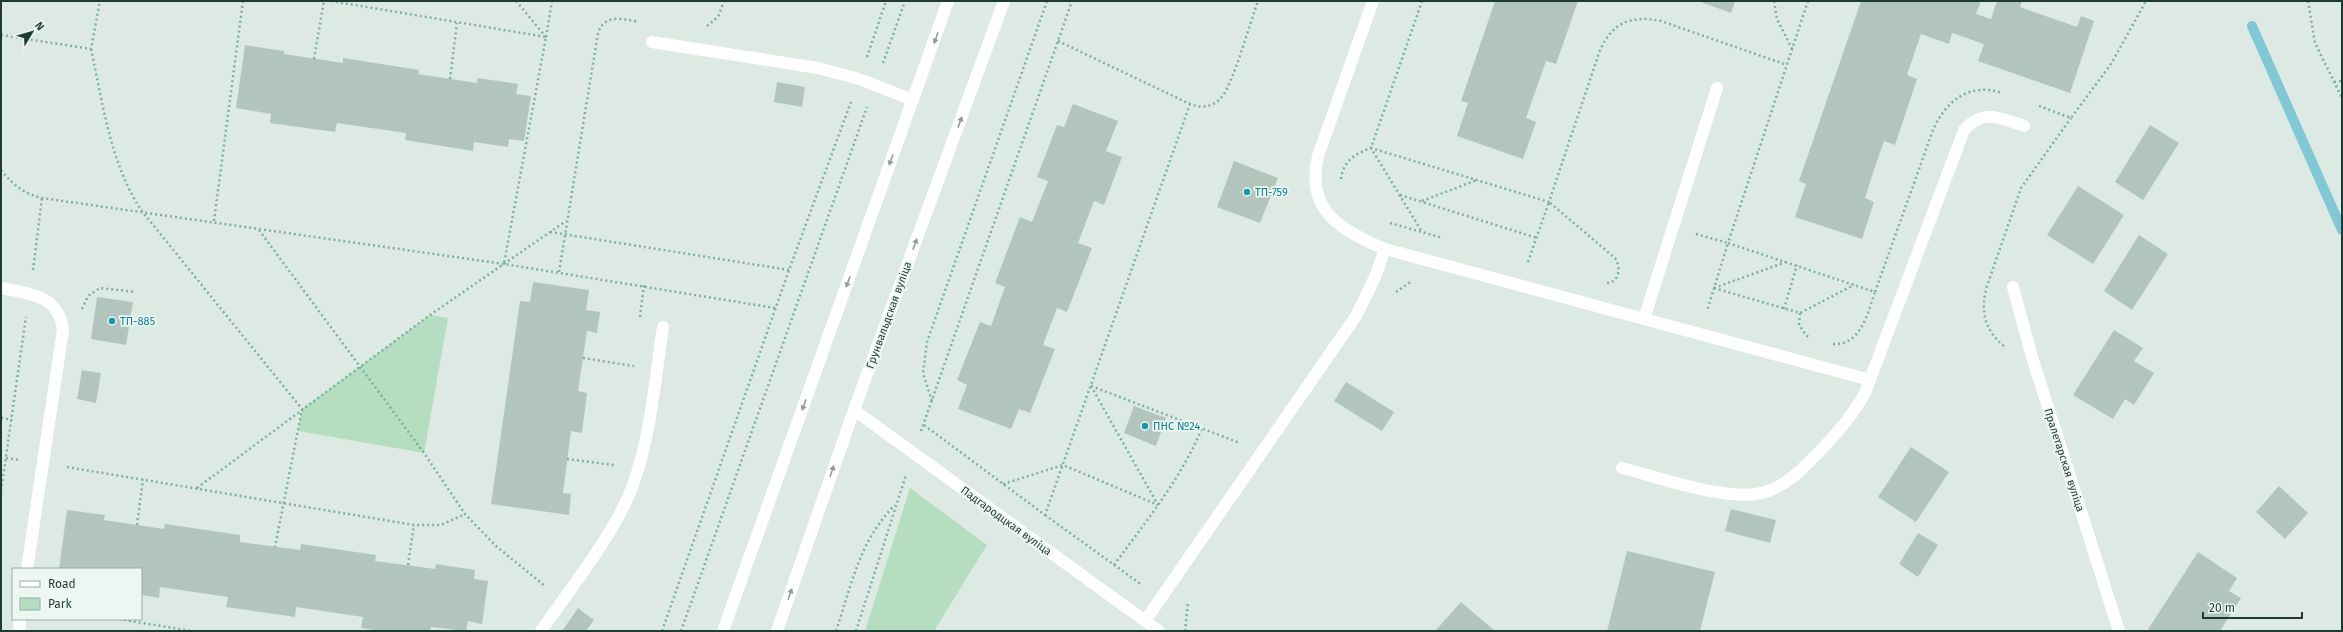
<svg xmlns="http://www.w3.org/2000/svg" width="2343" height="632" font-family="'Fira Sans',sans-serif">
  <style>
    .green { fill: #b4debf }
    .lines { fill: none; stroke-linecap: round; stroke-linejoin: round }
    .stream { stroke: #80c8d5; stroke-width: 10 }
    .building { fill: #b2c5bd }
    .path { stroke: #7bb19f; stroke-width: 2.5; stroke-dasharray: 2 3; stroke-linecap: butt }
    .service { stroke: #fff; stroke-width: 12 }
    .minor { stroke: #fff; stroke-width: 12 }
    .oneway { fill: #8e9d99 }
    .culture-dot { fill: #0f9aa8; stroke: #edf7f2; stroke-width: 1.5 }
    .labels { text-anchor: middle; dominant-baseline: central; stroke-width: 3.5; stroke-linejoin: round; paint-order: stroke }
    .culture-label { font-size: 11px; fill: #0d838f; stroke: #edf7f2; text-anchor: start }
    .street-label { font-size: 11px; fill: #1e3b33; stroke: #edf7f2 }
  </style>
  <rect width="100%" height="100%" fill="#ddeae4"/>
  <!-- green -->
  <path class="green" d="M430,315L448,318L424,453L298,431L302,409Z
    M910,488L987,545L934,631H865Z"/>
  <g class="lines">
    <!-- stream -->
    <path class="stream" d="M2252,26L2342,230"/>
  </g>
  <!-- building -->
  <path class="building" d="M1495,1H1578L1556,64L1546,61L1526,118L1536,122L1523,159L1457,136L1468,103L1461,101Z
    M1698,1H1735L1731,13Z
    M1861,1H1981L1976,14L1991,19L1997,1H2022L2020,7L2077,27L2081,16L2094,21L2070,93L1978,61L1984,44L1952,33L1949,44L1921,34L1907,75L1917,79L1895,145L1884,141L1874,170L1865,198L1874,202L1862,239L1795,217L1806,184L1799,181Z
    M245,45L284,51V54L343,63V58L419,70L418,74L477,83L478,78L518,84L516,94L531,96L524,141L509,139L508,147L474,142L473,151L405,140L406,133L337,123L335,132L270,123L271,114L236,108Z
    M777,82L805,87L802,107L774,102Z
    M1073,104L1118,121L1106,151L1122,157L1104,205L1094,201L1078,243L1092,248L1067,312L1057,308L1043,345L1055,349L1030,413L1019,409L1011,429L958,409L967,385L957,380L980,322L991,326L1005,287L995,283L1020,217L1032,222L1048,181L1037,177L1057,125L1064,127Z
    M2150,125L2179,143L2143,200L2115,182Z
    M1234,161L1278,178L1260,223L1217,207Z
    M2078,186L2124,215L2093,264L2047,235Z
    M2139,235L2168,254L2132,310L2104,291Z
    M533,282L589,290L586,310L600,312L597,333L587,331L578,391L587,393L582,433L571,431L563,493L571,494L569,515L491,504L520,301L530,302Z
    M97,297L133,302L126,345L91,339Z
    M2114,330L2143,348L2134,361L2154,373L2134,405L2125,399L2113,419L2073,395Z
    M82,370L101,373L96,403L77,399Z
    M1346,382L1394,412L1382,431L1334,401Z
    M1134,406L1166,418L1156,446L1124,433Z
    M1911,447L1949,472L1916,522L1878,497Z
    M2279,486L2308,513L2285,539L2256,512Z
    M1731,509L1776,520L1770,543L1725,531Z
    M67,510L105,515L104,520L137,525L164,529L165,524L240,535V542L300,550L301,544L376,555L375,561L435,569L436,564L475,570L474,579L488,581L482,624L468,621L466,631L431,627L430,631H379L361,628L363,617L296,607L295,617L226,607L228,597L160,587L159,598L141,595V569H59Z
    M1918,533L1938,545L1918,577L1899,564Z
    M1627,551L1715,572L1700,631H1607Z
    M2198,552L2237,578L2229,591L2241,598L2220,631H2147Z
    M1461,602L1495,631H1435Z
    M578,608L594,620L586,631H562Z"/>
  <g class="lines">
    <!-- path -->
    <path class="path" d="M331,1L546,37L504,263
      M516,1L546,37
      M1422,1L1371,148L1549,202L1600,50C1613,22 1631,15 1661,21L1787,65
      M1774,1L1777,19L1792,49
      M1808,1L1728,243L1875,292L1933,130C1946,101 1969,82 2002,93
      M2308,1L2315,43L2342,98
      M707,26L718,17L724,1
      M1,35L91,49L100,1
      M546,37L552,1
      M1058,41L1190,104C1201,108 1212,108 1221,98C1232,87 1251,20 1258,1
      M91,49C103,104 110,162 141,210L302,409L275,547
      M867,57L886,1
      M314,59L324,1
      M883,63L905,1
      M450,79L457,23
      M2334,82L2342,81
      M2039,106L2071,118L2111,64L2146,1
      M1,170C12,184 24,194 42,198L504,264L775,308
      M1341,179C1343,161 1355,154 1371,148L1422,232
      M1400,195L1537,238
      M1422,201L1477,180
      M214,221L243,1
      M1390,223L1443,238
      M259,230L424,453L465,514L496,546L545,586
      M550,232L789,270
      M1696,234L1728,243L1707,311
      M1528,262L1549,202L1615,258C1621,267 1620,283 1606,283
      M33,270L42,198
      M559,272L598,33C605,13 623,19 639,22
      M1714,288L1800,313L1854,285
      M1714,288L1786,262
      M1396,292L1412,281
      M82,309L88,296L100,288L136,292
      M1784,309L1797,265
      M1800,313L1799,325L1806,335L1810,338
      M640,317L644,285
      M1833,344C1861,346 1868,312 1875,292
      M2004,346C1984,330 1980,310 1987,286L2021,188L2071,118
      M583,358L634,366
      M1091,386L1240,443
      M1091,386L1158,505
      M932,401L923,373L927,342L1047,1
      M1,418L12,420
      M924,425L1045,515L1190,104
      M921,431L1072,1
      M6,458L20,460
      M567,459L614,465
      M67,467L414,525H441L465,514
      M1003,484L1063,465L1158,505
      M197,488L430,315L566,221
      M1,491L26,317
      M1045,515L1142,585
      M137,525L143,479
      M408,565L414,525
      M1114,565C1146,521 1181,479 1202,428
      M119,619L191,631
      M662,631L789,270L851,102
      M681,631L867,107
      M836,631C852,584 859,541 895,505
      M856,631L906,475
      M1185,631L1188,602"/>
    <!-- service -->
    <path class="service" d="M652,42L818,68L859,79L913,100
      M1385,249L1870,380
      M1,288C30,294 59,295 63,330L27,569
      M1644,319L1717,88
      M1622,468C1659,477 1729,503 1765,492C1786,486 1801,470 1816,455C1835,436 1852,417 1865,393L1964,130C1984,108 2000,118 2024,126
      M1145,621L1356,316L1375,277L1385,249C1341,231 1305,210 1318,156L1373,1
      M19,631L20,619
      M541,631C571,588 615,533 633,485C651,435 655,379 663,327"/>
    <!-- minor -->
    <path class="minor" d="M2013,287L2032,357L2119,631
      M854,410L1159,631
      M723,631L948,1
      M777,631L854,410L1004,1"/>
  </g>
  <!-- one-way arrows -->
  <defs><path id="oneway-solid" d="M-6-.8H1V-3.2L6.5 0L1 3.2V.8H-6Z"/></defs>
  <g class="oneway">
    <use href="#oneway-solid" transform="translate(936 38) rotate(109)"/>
    <use href="#oneway-solid" transform="translate(960 122) rotate(-70)"/>
    <use href="#oneway-solid" transform="translate(891 160) rotate(110)"/>
    <use href="#oneway-solid" transform="translate(915 244) rotate(-70)"/>
    <use href="#oneway-solid" transform="translate(848 282) rotate(110)"/>
    <use href="#oneway-solid" transform="translate(804 405) rotate(110)"/>
    <use href="#oneway-solid" transform="translate(832 471) rotate(-71)"/>
    <use href="#oneway-solid" transform="translate(790 594) rotate(-71)"/>
  </g>
  <!-- markers -->
  <g class="culture-dot">
    <circle cx="1247" cy="192" r="4"/>
    <circle cx="112" cy="321" r="4"/>
    <circle cx="1145" cy="426" r="4"/>
  </g>
  <g class="labels">
    <!-- culture labels -->
    <g class="culture-label">
      <text x="1255" y="192">ТП-759</text>
      <text x="120" y="321">ТП-885</text>
      <text x="1153" y="426">ПНС №24</text>
    </g>
    <!-- street labels -->
    <g class="street-label">
      <text transform="translate(889 315) rotate(-70)">Грунвальдская вуліца</text>
      <text transform="translate(2064 460) rotate(72)">Пралетарская вуліца</text>
      <text transform="translate(1006 521) rotate(36)">Падгародцкая вуліца</text>
    </g>
  </g>
  <!-- border -->
  <rect width="2343" height="632" fill="none" stroke="#1e3b33" stroke-width="4"/>
  <!-- legend -->
  <rect x="12" y="568" width="130" height="52" fill="#edf7f2" stroke="#9aaca6"/>
  <rect x="20" y="581" width="20" height="6" fill="#ffffff" stroke="#9aaca6"/>
  <text x="48" y="588" font-size="12" fill="#1e3b33">Road</text>
  <rect x="20" y="598" width="20" height="12" fill="#b4debf" stroke="#9aaca6"/>
  <text x="48" y="608" font-size="12" fill="#1e3b33">Park</text>
  <!-- north arrow -->
  <g transform="translate(32 32) rotate(52)" stroke="#edf7f2" stroke-width="3" paint-order="stroke">
  <path d="M0-3L7 15L0 10L-7 15Z" fill="#1e3b33"/>
  <text y="-6" font-size="11" font-weight="bold" text-anchor="middle" fill="#1e3b33">N</text>
  </g>
  <!-- scale -->
  <path d="M2203 612v6h99v-6" fill="none" stroke="#1e3b33" stroke-width="2"/>
  <text x="2209" y="612" font-size="12" fill="#1e3b33" stroke="#edf7f2" stroke-width="3" paint-order="stroke">20 m</text>
</svg>
